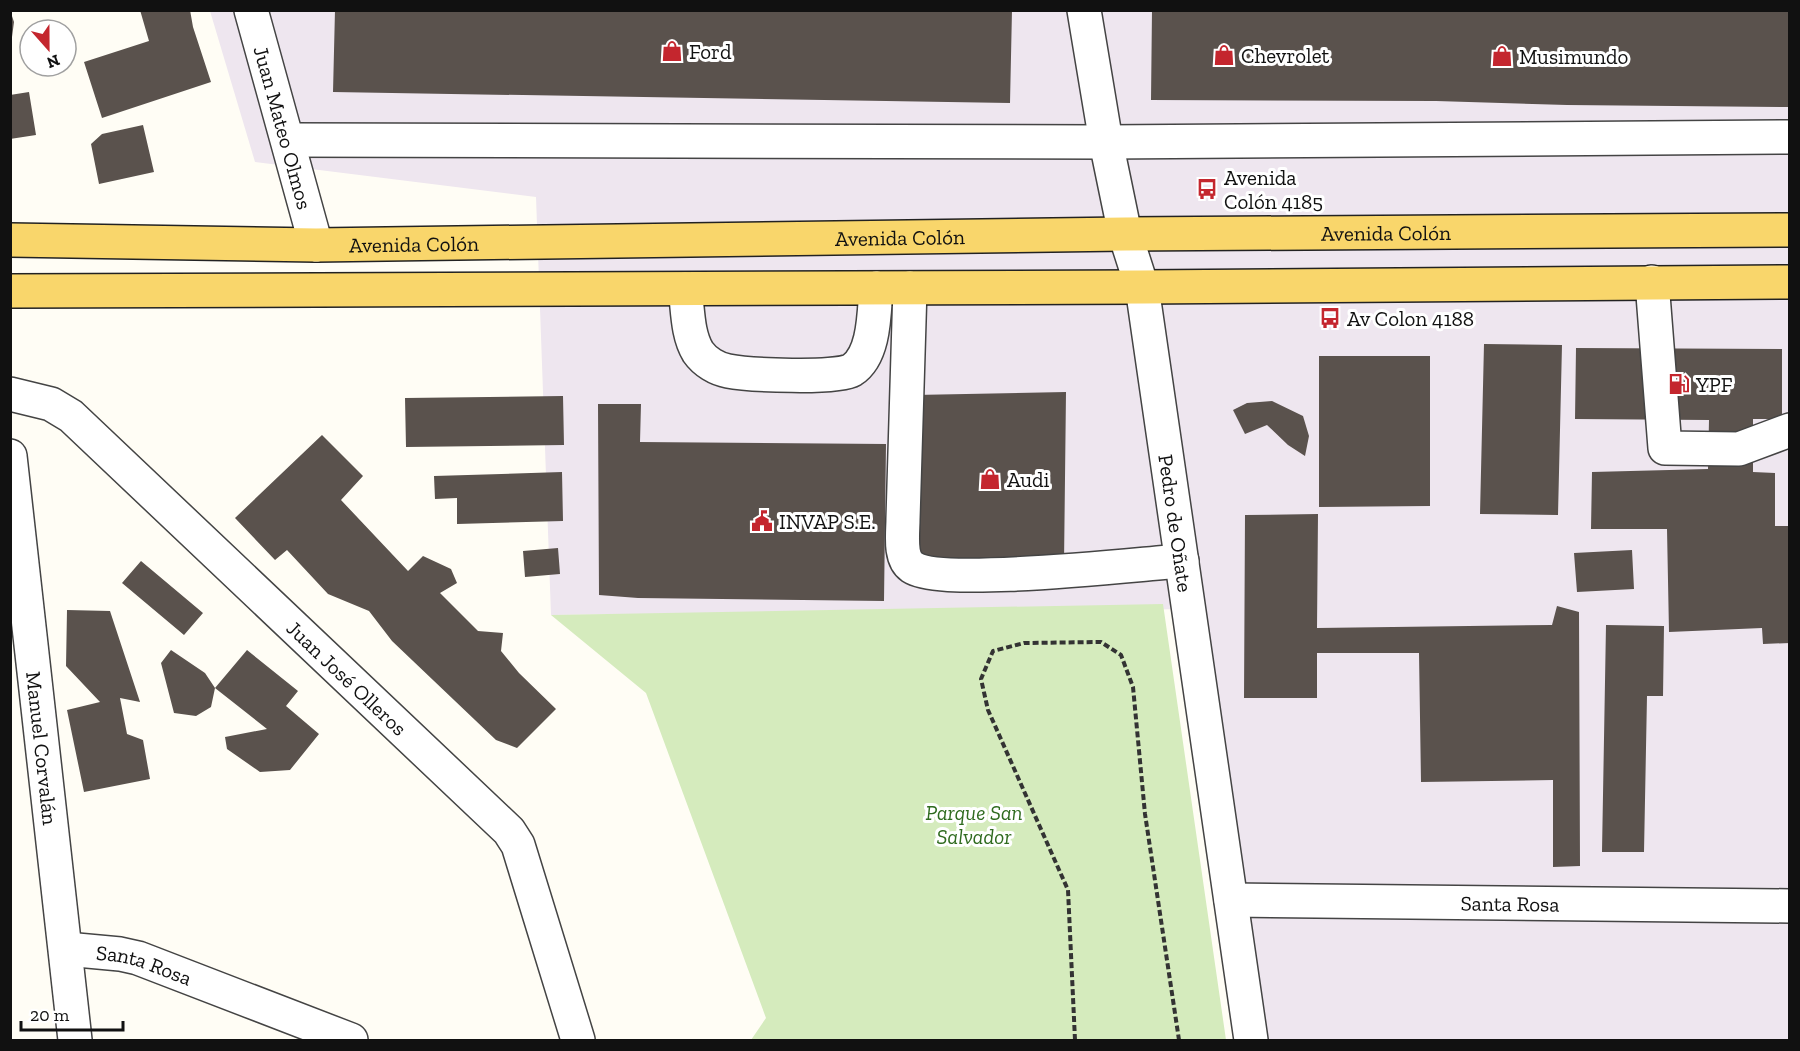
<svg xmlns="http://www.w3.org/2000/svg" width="1800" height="1051" font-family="'Zilla Slab',serif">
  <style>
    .industrial { fill: #eee6ef }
    .green { fill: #d5ebbd }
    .building { fill: #5a524d }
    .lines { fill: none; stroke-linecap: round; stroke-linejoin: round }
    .minor-casing { stroke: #444; stroke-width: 36 }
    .major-casing { stroke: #222; stroke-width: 36 }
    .path { stroke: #333; stroke-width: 4; stroke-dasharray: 6 3; stroke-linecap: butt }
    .minor { stroke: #fff; stroke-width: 33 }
    .major { stroke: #f9d66b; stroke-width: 33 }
    .labels { text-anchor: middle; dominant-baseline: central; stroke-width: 6; stroke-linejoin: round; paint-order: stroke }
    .poi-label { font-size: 21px; fill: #111; stroke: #fff; text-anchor: start }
    .street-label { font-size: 21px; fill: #111; stroke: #fff }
    .park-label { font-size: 21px; font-style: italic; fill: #2f6b1f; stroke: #fff }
  </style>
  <rect width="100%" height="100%" fill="#fffdf5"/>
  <!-- industrial -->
  <path class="industrial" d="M210,11H1789V1040H1269L1196,609L551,615L536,197L255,162Z"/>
  <!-- green -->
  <path class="green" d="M1163,604L1226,1040H751L766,1018L646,693L551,615Z"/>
  <!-- building -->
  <path class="building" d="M10,10L14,22L12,37H10Z
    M140,10H190L193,27L211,82L102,118L84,62L149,41Z
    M335,10H1012L1010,103L333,92Z
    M1152,10H1790V107L1567,105L1436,101L1151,100Z
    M29,92L36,135L10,139V95Z
    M143,125L154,172L99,184L91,144L102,134Z
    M1484,344L1562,345L1558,515L1480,514Z
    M1576,348L1782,349V419H1753V472L1775,473V526H1790V643L1763,644L1762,628L1669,632L1667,529H1591L1592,472L1708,469L1709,420L1575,419Z
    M1319,356H1430V506L1319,507Z
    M1066,392L1064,564L917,566L914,395Z
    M563,396L564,445L406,447L405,398Z
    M1272,401L1303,416L1309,436L1305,456L1288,445L1267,425L1245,434L1233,410L1247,403Z
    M598,404H641L640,442L886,444L884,601L638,598L599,595Z
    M322,435L363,476L341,500L408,571L423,556L451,569L457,583L440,593L478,631L503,633L501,651L519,673L556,709L517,748L496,740L392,641L369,611L328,594L287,550L275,560L235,518Z
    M562,472L563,521L457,524V498L435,499L434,476Z
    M1318,514L1317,628L1552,625L1557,606L1579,612L1580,866L1553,867V780L1421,782L1419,653H1317V698H1244L1245,515Z
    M558,548L560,574L525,577L523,551Z
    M1632,550L1634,589L1577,592L1574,553Z
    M141,561L203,613L184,635L122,583Z
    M67,610L110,611L140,702L120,698L127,734L143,740L150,779L84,792L67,710L100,702L66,666Z
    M1606,625L1664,626L1663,696H1647L1644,852H1602Z
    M171,650L205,673L215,688L211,707L196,716L174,713L161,663Z
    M247,650L298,691L286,706L319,734L290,770L260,772L227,749L225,737L267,729L215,688Z"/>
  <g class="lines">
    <defs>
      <g id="minor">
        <path id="s1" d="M251,10L316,245"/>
        <path id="s2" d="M1084,10L1106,142L1125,234L1142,287L1251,1040"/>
        <path d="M288,140L1106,142L1790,137"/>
        <path d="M1652,282L1665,448L1739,449L1790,430"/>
        <path d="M910,288L903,519C903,533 899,558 912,567C942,587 1137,564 1182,561"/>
        <path d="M685,289C688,309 687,334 698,352C705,362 717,369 728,371C748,375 837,379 852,370C875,355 874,312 876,288"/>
        <path id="s3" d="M10,394L51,404L71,416L509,831L518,845L578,1040"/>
        <path id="s4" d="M10,456L75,1040"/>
        <path id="s5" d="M1231,900L1790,906"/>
        <path id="s6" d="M66,949L120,954L138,958L351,1040"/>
      </g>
      <g id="major">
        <path id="s7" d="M10,240L316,245L1125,234L1790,230"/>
        <path d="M10,291L1142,287L1790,282"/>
      </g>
    </defs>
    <!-- minor casing -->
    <use href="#minor" class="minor-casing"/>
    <!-- major casing -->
    <use href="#major" class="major-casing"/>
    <!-- path -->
    <path class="path" d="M1075,1040L1068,890L988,710L981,679L993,651L1024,643L1101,642L1121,655L1133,687L1145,814L1179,1040"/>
    <!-- minor -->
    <use href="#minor" class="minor"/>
    <!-- major -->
    <use href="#major" class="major"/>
  </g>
  <!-- icons -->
  <defs>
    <symbol id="shop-bare" viewBox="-9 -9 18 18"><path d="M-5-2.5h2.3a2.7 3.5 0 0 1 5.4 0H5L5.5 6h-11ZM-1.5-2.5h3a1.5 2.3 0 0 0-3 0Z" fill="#c4262e" stroke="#fff" stroke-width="2.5" paint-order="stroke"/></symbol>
    <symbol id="bus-bare" viewBox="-9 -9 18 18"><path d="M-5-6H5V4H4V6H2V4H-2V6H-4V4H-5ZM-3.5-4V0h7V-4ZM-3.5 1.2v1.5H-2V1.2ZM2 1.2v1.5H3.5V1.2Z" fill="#c4262e" stroke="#fff" stroke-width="2.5" paint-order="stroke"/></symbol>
    <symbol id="fuel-bare" viewBox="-9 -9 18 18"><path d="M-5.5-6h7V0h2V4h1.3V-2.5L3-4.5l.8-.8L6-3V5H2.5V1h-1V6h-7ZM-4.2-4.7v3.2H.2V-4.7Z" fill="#c4262e" stroke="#fff" stroke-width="2.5" paint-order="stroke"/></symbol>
    <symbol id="civic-bare" viewBox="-9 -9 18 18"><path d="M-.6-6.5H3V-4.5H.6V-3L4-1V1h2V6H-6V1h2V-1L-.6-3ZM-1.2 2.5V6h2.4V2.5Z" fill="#c4262e" stroke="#fff" stroke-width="2.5" paint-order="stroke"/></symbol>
  </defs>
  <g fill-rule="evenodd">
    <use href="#shop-bare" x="657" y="36" width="30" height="30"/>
    <use href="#shop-bare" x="1209" y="40" width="30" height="30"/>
    <use href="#shop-bare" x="1487" y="41" width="30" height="30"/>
    <use href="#bus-bare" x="1192" y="174" width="30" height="30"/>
    <use href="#bus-bare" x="1315" y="303" width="30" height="30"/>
    <use href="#fuel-bare" x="1664" y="369" width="30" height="30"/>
    <use href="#shop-bare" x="975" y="464" width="30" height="30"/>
    <use href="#civic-bare" x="747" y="506" width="30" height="30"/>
  </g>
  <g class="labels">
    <!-- poi labels -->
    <g class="poi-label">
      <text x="689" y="51">Ford</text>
      <text x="1241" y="55">Chevrolet</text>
      <text x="1519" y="56">Musimundo</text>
      <text x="1224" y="177">Avenida<tspan x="1224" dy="24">Colón 4185</tspan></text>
      <text x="1347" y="318">Av Colon 4188</text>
      <text x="1696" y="384">YPF</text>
      <text x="1007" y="479">Audi</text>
      <text x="779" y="521">INVAP S.E.</text>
    </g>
    <!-- street labels -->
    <g class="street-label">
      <text stroke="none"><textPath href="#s1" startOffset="122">Juan Mateo Olmos</textPath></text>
      <text stroke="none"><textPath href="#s7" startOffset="1376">Avenida Colón</textPath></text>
      <text stroke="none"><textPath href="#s7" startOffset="890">Avenida Colón</textPath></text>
      <text stroke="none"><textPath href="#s7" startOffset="404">Avenida Colón</textPath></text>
      <text stroke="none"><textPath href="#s2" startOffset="522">Pedro de Oñate</textPath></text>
      <text stroke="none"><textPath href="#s3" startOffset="446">Juan José Olleros</textPath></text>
      <text stroke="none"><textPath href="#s4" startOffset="294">Manuel Corvalán</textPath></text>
      <text stroke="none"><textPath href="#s5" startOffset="279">Santa Rosa</textPath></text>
      <text stroke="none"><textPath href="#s6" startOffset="80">Santa Rosa</textPath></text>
    </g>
    <!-- park labels -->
    <g class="park-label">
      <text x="974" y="812">Parque San<tspan x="974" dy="24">Salvador</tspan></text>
    </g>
  </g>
  <!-- border -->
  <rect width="1800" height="1051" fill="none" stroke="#111111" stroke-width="24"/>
  <!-- north arrow -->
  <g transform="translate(48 48) rotate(159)"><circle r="28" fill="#ffffff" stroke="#a0a0a0" stroke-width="1.5"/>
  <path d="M0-4.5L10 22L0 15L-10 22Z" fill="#c4262e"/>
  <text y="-9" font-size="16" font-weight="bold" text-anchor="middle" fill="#111111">N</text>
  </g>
  <!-- scale -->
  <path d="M21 1021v9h102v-9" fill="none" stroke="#111111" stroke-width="3"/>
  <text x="30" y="1021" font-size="18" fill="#111111" stroke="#ffffff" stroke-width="4.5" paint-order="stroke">20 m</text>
</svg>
